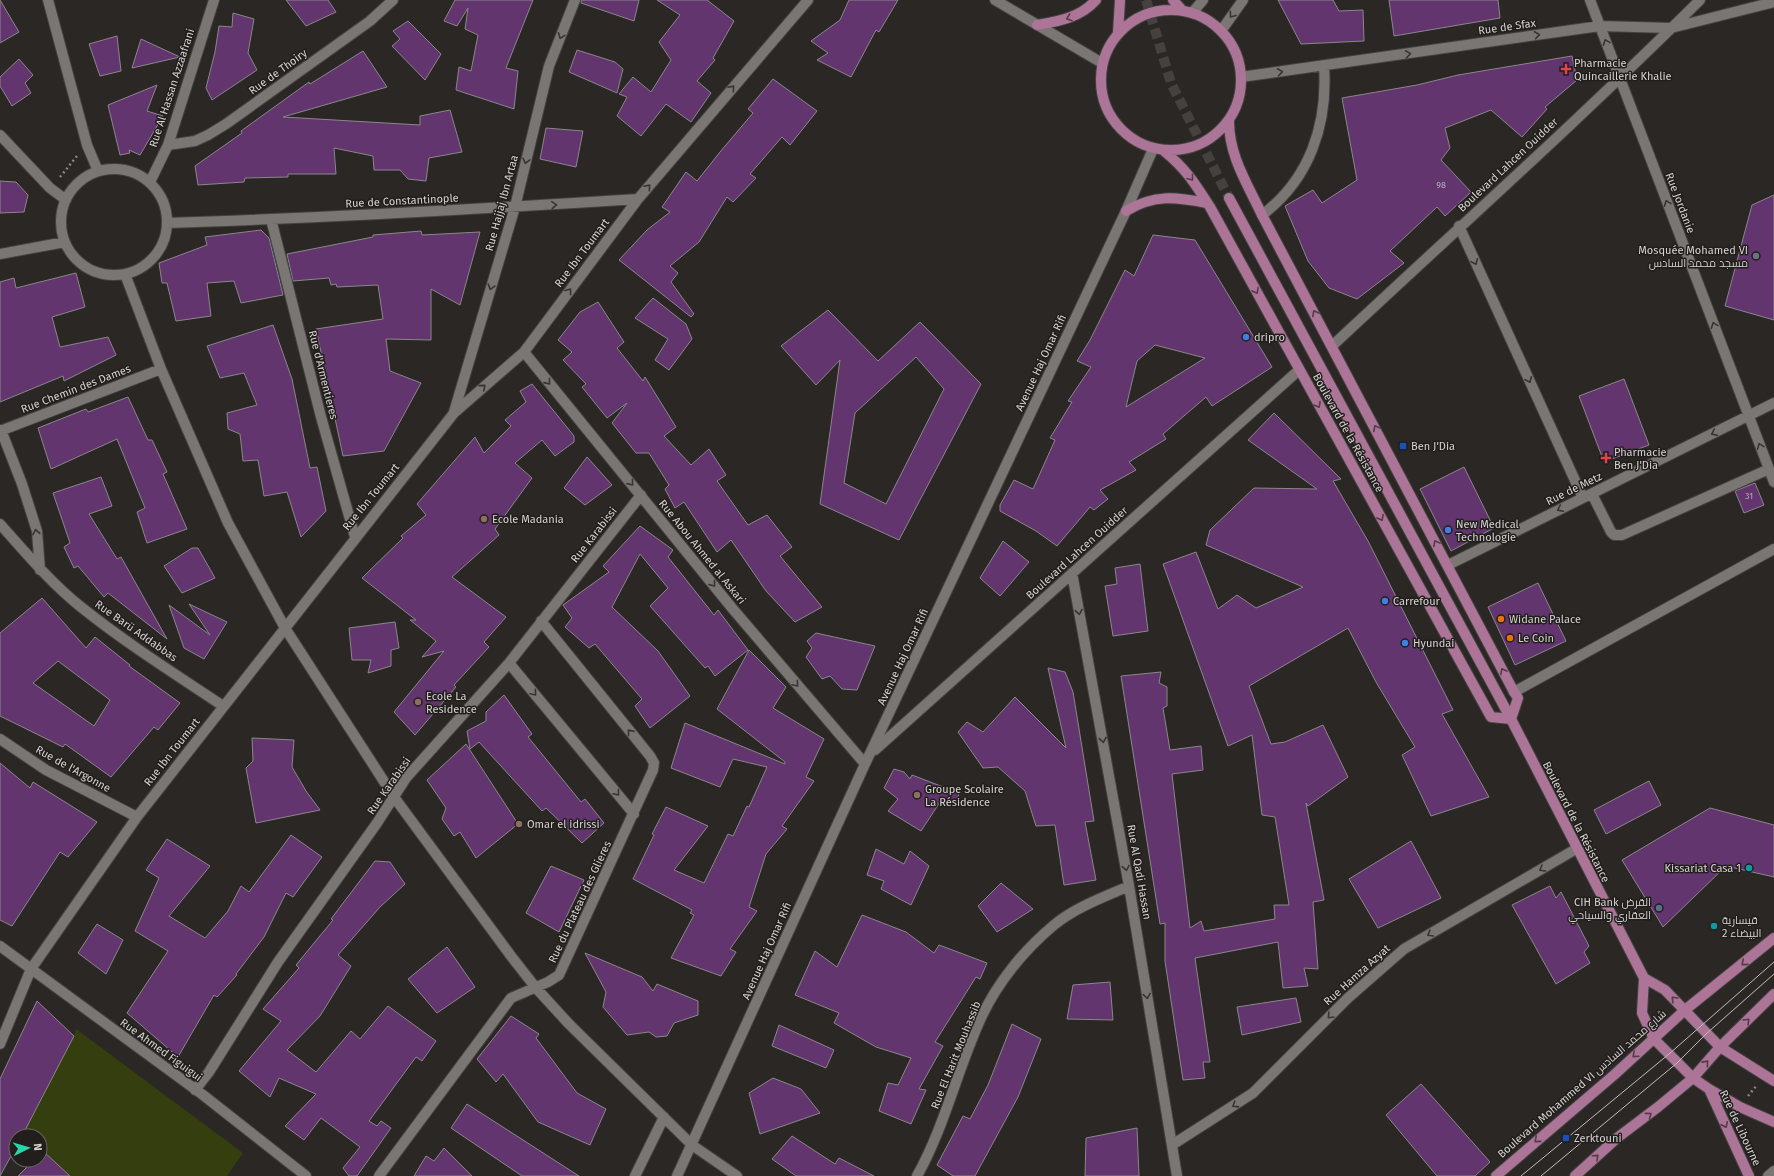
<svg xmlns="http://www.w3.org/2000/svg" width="1774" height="1176" font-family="'Fira Sans',Cairo,sans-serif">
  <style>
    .green { fill: #353e0f }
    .building { fill: #63356f; stroke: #8a878a; fill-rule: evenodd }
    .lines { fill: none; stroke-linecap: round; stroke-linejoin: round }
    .major-tunnel { stroke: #44413f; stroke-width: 10; stroke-dasharray: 10 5; stroke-linecap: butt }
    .minor-casing { stroke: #454341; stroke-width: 12 }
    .major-casing { stroke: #454341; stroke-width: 12 }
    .path { stroke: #888584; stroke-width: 2.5; stroke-dasharray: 2 3; stroke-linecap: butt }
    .minor { stroke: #7a7673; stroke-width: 10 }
    .major { stroke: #ac7497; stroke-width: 10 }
    .tram { stroke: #c0bebd; stroke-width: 1 }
    .oneway { stroke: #373432 }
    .oneway2 { stroke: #523c47 }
    .health-dot { fill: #e0444e; stroke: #211e1c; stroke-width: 1.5 }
    .worship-dot { fill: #6b7280; stroke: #211e1c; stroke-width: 1.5 }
    .shop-dot { fill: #3f7fe0; stroke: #211e1c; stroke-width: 1.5 }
    .transit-dot { fill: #1a4fb4; stroke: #211e1c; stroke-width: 1.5 }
    .education-dot { fill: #8d6e63; stroke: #211e1c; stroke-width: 1.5 }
    .food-dot { fill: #e8710a; stroke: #211e1c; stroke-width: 1.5 }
    .culture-dot { fill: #0f9aa8; stroke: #211e1c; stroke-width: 1.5 }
    .service-dot { fill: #5c6f8a; stroke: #211e1c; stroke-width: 1.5 }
    .labels { text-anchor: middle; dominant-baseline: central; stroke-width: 3; stroke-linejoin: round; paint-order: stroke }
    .number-label { font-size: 9px; fill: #b8acb9 }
    .street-label { font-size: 11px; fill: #d5d3d2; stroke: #211e1c }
    .poi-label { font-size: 11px; fill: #d5d3d2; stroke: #211e1c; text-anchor: start }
  </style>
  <rect width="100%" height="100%" fill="#2a2725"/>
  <!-- green -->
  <path class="green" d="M76,1029L243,1153L227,1176H70L43,1151L40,1147V1136H32L26,1128L74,1036Z"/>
  <!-- building -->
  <path class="building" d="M0,0L19,32L0,43Z
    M286,0H328L336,12L306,26Z
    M455,0H533L506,68L518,71L514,109L456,90L459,67L471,71L478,35L465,29L468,8L457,26L444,21Z
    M581,0H639L634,21L581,3Z
    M657,0H707L734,21L713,58L715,60L697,81L711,93L691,122L666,104L641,136L617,116L627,97L619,94L633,77L651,92L671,60L659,42L680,15Z
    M849,0H898L879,32L876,30L851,77L817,60L828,53L811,41L840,20Z
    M1278,0H1333L1339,11L1363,10L1364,41L1301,44Z
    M1389,0H1498L1500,18L1394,36Z
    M233,13L254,19L248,53L257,70L212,100L206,88L215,52L219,26L232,27Z
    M408,21L441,54L425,80L392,46L400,39L393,31Z
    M117,36L121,71L100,76L89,44Z
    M141,39L180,57L132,68Z
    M577,50L615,62L623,69L617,93L569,72Z
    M363,51L387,87L283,117L420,125V116L450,110L462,152L429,158L426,181L408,179L400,170H374L373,156L334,148L336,174H288V177L245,178L244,182L198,185L195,166L242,133L241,131L309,82L310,84Z
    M1572,56L1577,80L1545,107L1547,109L1522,137L1491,110L1445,128L1450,148L1441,160L1471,192L1445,216L1437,207L1390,251L1404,263L1357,299L1329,288L1308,261L1285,206L1313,190L1322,203L1357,180L1342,98L1417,85L1458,75Z
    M19,59L33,75L25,83L31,93L12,106L0,86V77Z
    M773,79L817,111L790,145L782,137L750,174L756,178L733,202L727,197L699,242L670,266L678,273L671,282L694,314L691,317L619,260L647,230L670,212L662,207L686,172L697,181L720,152L753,113L748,109Z
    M157,85L147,111L163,116L140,155L129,150L130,153L120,155L108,105Z
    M546,128L583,131L576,167L540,159Z
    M0,181L16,182L28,195L24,212L0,213Z
    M1774,195V320L1725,306L1752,205Z
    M261,230L269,238L283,295L241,303L234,281L207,283L211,316L176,321L167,283H162L159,263L207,245L205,237Z
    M421,231L422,235L480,232L460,305L431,289V340L386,339L390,371L421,383L384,451L343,456L316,329L383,319L378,285L337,287L336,284L331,285L329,278L293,281L287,254L373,237V235Z
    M1153,235L1195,240L1272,367L1212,406L1206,397L1163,434L1166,439L1129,462L1136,470L1100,490L1108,499L1094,510L1090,507L1057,546L1036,531L1000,511V505L1014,480L1033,489L1055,440L1050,438L1072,402L1068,401L1091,367L1077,361L1090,340L1125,270L1134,276ZM1155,345L1205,358L1126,407L1137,361Z
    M76,273L85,307L52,317L60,347L108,337L116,355L64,381L63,376L0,402V282L14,278L16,288Z
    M653,298L686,324L692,339L669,370L655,360L668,339L635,318Z
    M598,302L624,342L617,348L643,381L645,377L676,427L664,436L691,465L709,449L726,475L717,481L748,525L767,515L792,547L780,556L822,607L795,622L766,591L731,540L717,552L684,502L675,508L665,489L669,485L649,453H636L612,423L627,403L607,418L582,387L586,384L563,360L572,352L558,340L580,312Z
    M828,310L878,361L920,322L981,384L899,540L820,504L840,360L816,385L781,346ZM916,357L944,389L886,504L844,483L855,413Z
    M273,325L292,379L310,468L317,467L326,511L301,537L287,492L264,496L258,460L243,461L240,434L228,429L227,413L257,405L244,373L220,378L207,346Z
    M1624,379L1649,445L1604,462L1579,396Z
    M532,384L574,436V442L555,456L542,440L515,463L532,478L495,529L499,535L452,577L506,617L484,642L489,647L454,685L456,687L415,735L394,712L444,651L422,657L436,641L410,620H416L362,578L403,538L401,536L426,515L417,504L475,437L484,453L511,426L505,420L526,402L520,391Z
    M128,397L148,440H152L167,472L163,474L187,529L147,543L137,512L145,508L117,439L51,469L38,428L86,409L88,412Z
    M1274,413L1341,479L1333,481L1368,541L1453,710L1442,714L1489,797L1431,816L1402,755L1415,747L1376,682L1348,628L1249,686L1271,744L1285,742L1323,725L1348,777L1308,806L1306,803L1324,900L1313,902L1318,969L1304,968L1308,986L1283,988L1278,942L1195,958L1210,1062H1203L1205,1078L1183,1080L1165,961V923L1160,924L1121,676L1161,672L1159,683L1167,687V706L1163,708L1170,750L1201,746L1203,770L1172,774L1190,928L1201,921L1204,931L1275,919L1274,905H1289L1275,817L1262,815L1252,735L1228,746L1163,564L1196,552L1218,609L1237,595L1256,608L1303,587L1206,545L1210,530L1254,488L1317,489L1248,440Z
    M587,457L612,485L585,505L564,488Z
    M1464,467L1494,528L1451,551L1420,489Z
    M101,477L112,506L89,514L117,559L121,557L167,639L108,593L104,597L78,566L74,568L64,547L70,543L53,493Z
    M1755,483L1764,505L1744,513L1735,491Z
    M640,526L673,550L668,557L714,615L718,610L748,650L715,676L708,666L705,668L650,606L668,588L640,554L612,607L658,651L690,696L650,728L635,706L642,699L595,644L589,648L565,627L572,618L563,605L609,572L603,566Z
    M1003,541L1029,562L1000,596L980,578Z
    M192,548H198L215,578L182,593L164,566Z
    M1140,564L1148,631L1113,636L1105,586L1117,584L1115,568Z
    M1538,583L1566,641L1515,665L1488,607Z
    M42,598L86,648L95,637L130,665L129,666L180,703L158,730L154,727L111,777L65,744L63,747L0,716V633ZM58,661L110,700L94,726L33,683Z
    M189,604L227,622L204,659L184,648L169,605L210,635Z
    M395,622L399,648L391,650V666L368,673L371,660H352L349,628Z
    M816,633L875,646L857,690L842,689L830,676L822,679L806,657L812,648L807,641Z
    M749,650L786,687L773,708L824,739L806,777L814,781L782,826L787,829L766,854L749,907L757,911L730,949L736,952L721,976L671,958L694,915L690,913L692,910L633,879L654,835L652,834L666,807L708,826L674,870L704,883L728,834L733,836L747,806L749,807L767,767L733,759L720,787L671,768L685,723L785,764V762L717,709Z
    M1048,668L1065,672L1073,692L1094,821L1085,822L1096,880L1064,885L1055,825L1036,826L1025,791L998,767L983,768L958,732L967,722L983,732L1015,697L1066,748Z
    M504,695L532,734L528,737L581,802L585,799L604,823L582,843L546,808L542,811L479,742L470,749L467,731L486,721V712Z
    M252,738L294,740L292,767L306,791L320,810L256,823L246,768L253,761Z
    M466,744L518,824L476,858L460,832L454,836L442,819L446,808L427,780Z
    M0,763L30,788L33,782L97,822L68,857L60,852L12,926L0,920Z
    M894,769L904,772L910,779L912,775L959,793L956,806L940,802L921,831L888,811L898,799L884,788Z
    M1649,781L1661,805L1606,834L1594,810Z
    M1710,808L1774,825V877L1726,866L1663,927L1622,860Z
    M291,835L322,857L293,897L286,893L264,937L236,974L237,975L217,997L214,995L178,1057L127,1013L168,951L135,931L159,878L146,870L167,839L210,866L169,916L205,938L228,911L241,886L249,892Z
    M1411,841L1441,898L1378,928L1349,879Z
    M876,849L904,864L910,851L929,866L911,905L881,889L884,881L867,875Z
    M375,861L390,862L405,884L380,907L338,955L351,966L320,1016L287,1050L316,1072L351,1031L360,1039L388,1006L436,1041L422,1061L416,1057L369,1121L377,1126L381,1121L391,1128L357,1176H349L343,1168L360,1147L321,1118L304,1140L285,1126L316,1094L279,1078L270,1097L239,1071L281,1021L263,1009L299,968L296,965L333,920L331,919Z
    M551,866L584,880L559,932L526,913Z
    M1001,883L1033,909L997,932L978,906Z
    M1550,886L1556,898L1561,892L1589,946L1584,952L1590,963L1556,984L1512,905Z
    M862,915L906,932L934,953L939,945L987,963L980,979L976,977L935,1042L943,1046L919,1089L926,1090L911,1124L879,1111L888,1083L898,1085L911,1058L876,1047L834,1023L839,1013L795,995L815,951L837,967Z
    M97,924L123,940L106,974L78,953Z
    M447,947L475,987L437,1013L408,979Z
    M585,953L642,977L653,991L657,984L698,1001V1015L674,1023L667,1036L656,1037L649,1032L627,1035L603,1007L606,992Z
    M1110,982L1113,1020L1067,1019L1073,985Z
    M1296,998L1301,1022L1242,1035L1237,1007Z
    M37,1001L74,1036L22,1136H16V1147L0,1176V1079Z
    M511,1016L539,1034L536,1038L577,1093L606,1109L590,1145L538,1122L503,1074L496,1082L477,1059Z
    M1012,1024L1041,1039L1018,1097L975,1176H953L937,1165L963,1116L970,1119L988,1085Z
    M779,1025L834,1050L826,1068L772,1046Z
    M773,1078L801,1089L820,1113L760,1134L749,1093Z
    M1421,1084L1490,1162L1475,1176H1437L1386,1115Z
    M467,1104L579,1176H522L451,1128Z
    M1137,1128L1139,1176H1085L1086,1138Z
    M792,1136L835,1164L839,1158L874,1176H796L772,1159Z
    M444,1148L472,1176H414L426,1156L434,1161Z
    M43,1151L70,1176H18L34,1160H40V1154Z"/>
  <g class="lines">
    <!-- major-tunnel -->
    <path class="major-tunnel" d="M1146,0L1171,83L1229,198"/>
    <defs>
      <path id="minor" d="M48,0L87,145L98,171
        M995,0L1102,63
        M1590,0L1774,482
        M1192,13L1203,0
        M1221,31L1243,0
        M1241,77L1600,26L1671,28L1774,2
        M0,135L50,188L66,200
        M168,145L195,141L208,135L226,124L370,21L393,0
        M61 222a53 53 0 1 1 106 0a53 53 0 1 1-106 0Z
        M150,182L168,145L214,0
        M1262,215C1310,179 1328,124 1324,66
        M271,219L321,417L355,537
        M167,223C324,218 481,209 638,199
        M1459,226L1583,498
        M0,254L65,242
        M125,274L161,369L228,523L285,628L394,797L511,956L536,988L569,1024L692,1145L737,1176
        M1332,346C1455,231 1580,119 1700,0
        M524,352L732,608L865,764
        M454,412L515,207L549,66L575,0
        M1,430L22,484L37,531L40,570
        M0,431L161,369
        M1592,494L1611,532L1614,535H1622L1769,469
        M0,524C26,553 50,582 81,607C126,643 175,674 223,706
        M1448,565L1774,403
        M1072,573L1129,886L1177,1176
        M509,663L634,814
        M1514,692L1774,549
        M0,739L46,770L137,817
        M875,750L1299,370
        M0,946L203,1095L306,1176
        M0,1044L31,969L137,817L454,413L524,352L638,199L808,0
        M195,1090L209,1072L278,962L377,823L406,778L509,663L641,495
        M1172,1145L1253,1093L1348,998L1404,949L1576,849
        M379,1176L511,998L548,982L559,975L653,770L654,763L650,756L541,621
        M635,1176L664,1117
        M677,1176L865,764L1126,211L1153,149
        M917,1176C945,1126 957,1070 981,1018C997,983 1024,950 1054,925C1076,907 1104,897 1129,886
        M1768,1176L1774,1171"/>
      <path id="major" d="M1173,0L1182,10
        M1101 80a70 70 0 1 1 140 0a70 70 0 1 1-140 0Z
        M1037,25C1059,21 1080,18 1096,0
        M1118,33L1120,0
        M1229,121C1229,156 1247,183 1262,215L1514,692L1518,698L1511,719
        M1164,151C1186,169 1194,182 1210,207L1491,717L1511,719
        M1229,198L1511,719L1644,978L1642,1013L1654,1039L1693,1078L1709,1089L1740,1107L1774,1122
        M1126,211C1154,194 1176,197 1207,203
        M1644,978L1665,990L1720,1047L1774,1081
        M1709,1089L1749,1176
        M1496,1176L1614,1075L1685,1010L1774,938
        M1575,1176L1617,1138L1658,1107L1693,1078L1720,1047L1774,994"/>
    </defs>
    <!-- minor casing -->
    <use href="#minor" class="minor-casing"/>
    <!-- major casing -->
    <use href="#major" class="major-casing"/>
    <!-- path -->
    <path class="path" d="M60,177L77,156
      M1748,1096L1757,1085"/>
    <!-- minor -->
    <use href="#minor" class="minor"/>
    <!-- major -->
    <use href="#major" class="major"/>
    <!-- tram -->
    <path class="tram" d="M1521,1176L1669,1054L1774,962
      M1541,1176L1677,1063L1706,1034L1774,974"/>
  </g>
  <!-- one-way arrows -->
  <defs><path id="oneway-chevron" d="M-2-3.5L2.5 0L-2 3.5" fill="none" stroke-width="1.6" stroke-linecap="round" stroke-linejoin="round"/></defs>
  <g class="oneway">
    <use href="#oneway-chevron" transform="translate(1232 15) rotate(126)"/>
    <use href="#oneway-chevron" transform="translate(1537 35) rotate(-8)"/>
    <use href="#oneway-chevron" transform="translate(561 36) rotate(111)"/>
    <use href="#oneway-chevron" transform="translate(1606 42) rotate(-111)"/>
    <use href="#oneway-chevron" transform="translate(1408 54) rotate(-8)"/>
    <use href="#oneway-chevron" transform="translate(1280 72) rotate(-8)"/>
    <use href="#oneway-chevron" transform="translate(732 88) rotate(-49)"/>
    <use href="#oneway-chevron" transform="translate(526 161) rotate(104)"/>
    <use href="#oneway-chevron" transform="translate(648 187) rotate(-49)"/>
    <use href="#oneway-chevron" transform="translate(1667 203) rotate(-111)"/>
    <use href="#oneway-chevron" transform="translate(554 205) rotate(-4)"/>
    <use href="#oneway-chevron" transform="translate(1475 262) rotate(66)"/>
    <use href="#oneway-chevron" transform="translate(491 287) rotate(106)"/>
    <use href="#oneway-chevron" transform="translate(569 291) rotate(-53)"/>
    <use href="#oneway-chevron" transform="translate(1714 325) rotate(-111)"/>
    <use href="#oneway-chevron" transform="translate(1529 380) rotate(66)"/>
    <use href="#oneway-chevron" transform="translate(548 382) rotate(51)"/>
    <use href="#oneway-chevron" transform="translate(483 387) rotate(-41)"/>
    <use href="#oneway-chevron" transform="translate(1714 433) rotate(154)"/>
    <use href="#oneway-chevron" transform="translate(1760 446) rotate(-111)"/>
    <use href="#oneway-chevron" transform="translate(631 483) rotate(51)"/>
    <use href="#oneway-chevron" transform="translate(1560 509) rotate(154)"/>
    <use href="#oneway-chevron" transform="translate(36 532) rotate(-101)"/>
    <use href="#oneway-chevron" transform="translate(713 584) rotate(51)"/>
    <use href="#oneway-chevron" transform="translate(1079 612) rotate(80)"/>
    <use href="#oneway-chevron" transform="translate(796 684) rotate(50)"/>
    <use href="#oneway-chevron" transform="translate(534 693) rotate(50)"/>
    <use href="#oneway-chevron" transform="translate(630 732) rotate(-129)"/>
    <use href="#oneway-chevron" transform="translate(1103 740) rotate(80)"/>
    <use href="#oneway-chevron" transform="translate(617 793) rotate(50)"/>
    <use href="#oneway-chevron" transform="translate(1126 868) rotate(80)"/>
    <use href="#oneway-chevron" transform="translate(1542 869) rotate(150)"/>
    <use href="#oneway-chevron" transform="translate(1430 934) rotate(150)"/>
    <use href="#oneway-chevron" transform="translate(1147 996) rotate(81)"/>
    <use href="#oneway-chevron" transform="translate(1330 1016) rotate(135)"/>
    <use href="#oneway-chevron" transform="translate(1235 1105) rotate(148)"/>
  </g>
  <g class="oneway2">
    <use href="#oneway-chevron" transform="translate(1069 18) rotate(161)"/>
    <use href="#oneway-chevron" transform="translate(1191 178) rotate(52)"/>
    <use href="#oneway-chevron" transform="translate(1256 291) rotate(61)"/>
    <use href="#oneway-chevron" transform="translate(1315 313) rotate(-118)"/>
    <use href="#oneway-chevron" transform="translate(1318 405) rotate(61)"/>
    <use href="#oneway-chevron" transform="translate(1376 428) rotate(-118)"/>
    <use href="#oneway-chevron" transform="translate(1381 518) rotate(61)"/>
    <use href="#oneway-chevron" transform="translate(1436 543) rotate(-118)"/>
    <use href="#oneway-chevron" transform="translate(1503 671) rotate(-118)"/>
    <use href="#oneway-chevron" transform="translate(1744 963) rotate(140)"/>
    <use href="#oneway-chevron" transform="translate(1674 999) rotate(-134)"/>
    <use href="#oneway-chevron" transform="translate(1747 1021) rotate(-45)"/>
    <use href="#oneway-chevron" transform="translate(1635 1055) rotate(138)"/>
    <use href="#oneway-chevron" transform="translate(1706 1063) rotate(-48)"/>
    <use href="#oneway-chevron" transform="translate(1649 1115) rotate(-36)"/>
    <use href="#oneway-chevron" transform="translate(1725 1125) rotate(65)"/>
    <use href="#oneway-chevron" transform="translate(1537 1140) rotate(139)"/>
    <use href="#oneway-chevron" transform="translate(1596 1157) rotate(-42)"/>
  </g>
  <!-- markers -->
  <g class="health-dot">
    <path d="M1564 63h4v4h4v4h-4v4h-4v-4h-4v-4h4z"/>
    <path d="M1604 452h4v4h4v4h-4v4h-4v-4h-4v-4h4z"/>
  </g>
  <circle class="worship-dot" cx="1756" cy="256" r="4"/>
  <g class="shop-dot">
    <circle cx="1246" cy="337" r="4"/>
    <circle cx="1448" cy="530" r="4"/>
    <circle cx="1385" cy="601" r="4"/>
    <circle cx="1405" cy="643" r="4"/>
  </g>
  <g class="transit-dot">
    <rect x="1399" y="442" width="8" height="8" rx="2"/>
    <rect x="1562" y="1134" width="8" height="8" rx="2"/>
  </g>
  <g class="education-dot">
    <circle cx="484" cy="519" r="4"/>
    <circle cx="418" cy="702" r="4"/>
    <circle cx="917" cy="795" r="4"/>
    <circle cx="519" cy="824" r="4"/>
  </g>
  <g class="food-dot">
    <circle cx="1501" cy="619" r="4"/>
    <circle cx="1510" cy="638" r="4"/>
  </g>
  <g class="culture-dot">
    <circle cx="1749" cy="868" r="4"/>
    <circle cx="1714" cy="926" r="4"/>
  </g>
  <circle class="service-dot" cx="1659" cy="908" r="4"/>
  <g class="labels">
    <!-- number labels -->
    <g class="number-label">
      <text x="1441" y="185">98</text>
      <text x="1749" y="496">31</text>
    </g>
    <!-- street labels -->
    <g class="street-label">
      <text transform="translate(1507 27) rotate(-8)">Rue de Sfax</text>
      <text transform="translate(278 72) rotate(-36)">Rue de Thoiry</text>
      <text transform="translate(172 88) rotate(-72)">Rue Al Hassan Azzaafrani</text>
      <text transform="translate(1508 165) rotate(-43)">Boulevard Lahcen Ouidder</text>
      <text transform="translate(402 201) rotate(-3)">Rue de Constantinople</text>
      <text transform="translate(502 203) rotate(-75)">Rue Hajjaj Ibn Artaa</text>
      <text transform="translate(1680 203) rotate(69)">Rue Jordanie</text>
      <text transform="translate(582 253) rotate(-53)">Rue Ibn Toumart</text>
      <text transform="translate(1041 363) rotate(-65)">Avenue Haj Omar Rifi</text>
      <text transform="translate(323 375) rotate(76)">Rue d'Armentieres</text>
      <text transform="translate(76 389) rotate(-21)">Rue Chemin des Dames</text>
      <text transform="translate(1348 433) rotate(61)">Boulevard de la Résistance</text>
      <text transform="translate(1574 489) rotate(-26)">Rue de Metz</text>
      <text transform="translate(371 497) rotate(-51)">Rue Ibn Toumart</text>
      <text transform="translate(594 535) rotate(-52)">Rue Karabissi</text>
      <text transform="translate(702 552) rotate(51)">Rue Abou Ahmed al Askari</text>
      <text transform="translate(1077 553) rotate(-42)">Boulevard Lahcen Ouidder</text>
      <text transform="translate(136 631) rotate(35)">Rue Barü Addabbas</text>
      <text transform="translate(903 657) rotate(-65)">Avenue Haj Omar Rifi</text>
      <text transform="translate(172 752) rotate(-52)">Rue Ibn Toumart</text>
      <text transform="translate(73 769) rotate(29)">Rue de l'Argonne</text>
      <text transform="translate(389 786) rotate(-55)">Rue Karabissi</text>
      <text transform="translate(1576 822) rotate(63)">Boulevard de la Résistance</text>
      <text transform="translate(1139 872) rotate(80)">Rue Al Qadi Hassan</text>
      <text transform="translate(580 902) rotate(-65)">Rue du Plateau des Glieres</text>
      <text transform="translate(767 951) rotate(-66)">Avenue Haj Omar Rifi</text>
      <text transform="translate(1357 975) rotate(-42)">Rue Hamza Azyat</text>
      <text transform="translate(161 1050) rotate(36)">Rue Ahmed Figuigui</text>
      <text transform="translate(956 1055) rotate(-68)">Rue El Harit Mouhassib</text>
      <text transform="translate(1582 1084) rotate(-41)">Boulevard Mohammed VI شارع محمد السادس</text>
      <text transform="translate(1740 1128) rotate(65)">Rue de Libourne</text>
    </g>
    <!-- poi labels -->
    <g class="poi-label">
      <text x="1574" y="63">Pharmacie<tspan x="1574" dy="13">Quincaillerie Khalie</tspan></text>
      <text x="1748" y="250" text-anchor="end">Mosquée Mohamed VI<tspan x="1748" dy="13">مسجد محمد السادس</tspan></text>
      <text x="1254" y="337">dripro</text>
      <text x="1411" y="446">Ben J'Dia</text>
      <text x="1614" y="452">Pharmacie<tspan x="1614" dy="13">Ben J'Dia</tspan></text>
      <text x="492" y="519">Ecole Madania</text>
      <text x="1456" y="524">New Medical<tspan x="1456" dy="13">Technologie</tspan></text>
      <text x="1393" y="601">Carrefour</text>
      <text x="1509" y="619">Widane Palace</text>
      <text x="1518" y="638">Le Coin</text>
      <text x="1413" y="643">Hyundai</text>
      <text x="426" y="696">Ecole La<tspan x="426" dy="13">Residence</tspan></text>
      <text x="925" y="789">Groupe Scolaire<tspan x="925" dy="13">La Résidence</tspan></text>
      <text x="527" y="824">Omar el idrissi</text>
      <text x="1741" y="868" text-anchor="end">Kissariat Casa 1</text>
      <text x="1651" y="902" text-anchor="end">CIH Bank القرض<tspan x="1651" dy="13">العقاري والسياحي</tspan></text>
      <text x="1722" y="920">قيسارية<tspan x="1722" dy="13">البيضاء 2</tspan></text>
      <text x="1574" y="1138">Zerktouni</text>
    </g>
  </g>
  <!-- north arrow -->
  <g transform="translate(28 1148) rotate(85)"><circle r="19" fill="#211e1c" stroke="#696665"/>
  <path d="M0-3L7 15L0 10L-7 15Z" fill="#2bd5ac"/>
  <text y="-6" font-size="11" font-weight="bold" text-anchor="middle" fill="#d5d3d2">N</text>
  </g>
</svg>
